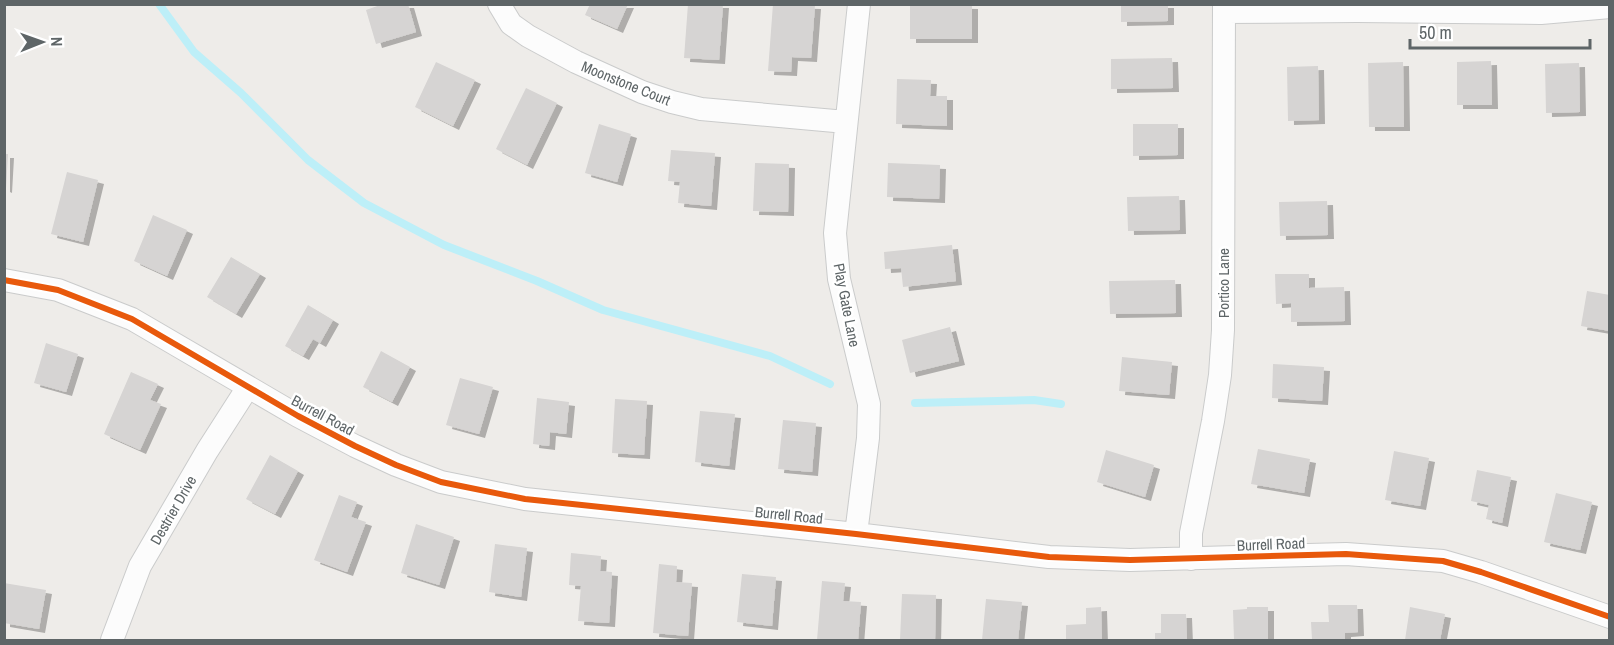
<svg xmlns="http://www.w3.org/2000/svg" width="1614" height="645" font-family="'Archivo Narrow',sans-serif">
  <style>
    .lines { fill: none; stroke-linecap: round; stroke-linejoin: round }
    .stream { stroke: #bdeff8; stroke-width: 8 }
    .building { fill: #d6d4d3; filter: url(#shadow) }
    .street-casing { stroke: #cacbcb; stroke-width: 24 }
    .street { stroke: #fcfcfc; stroke-width: 22 }
    .cycleway-casing { stroke: #fff; stroke-width: 10 }
    .cycleway { stroke: #e8590c; stroke-width: 6 }
    .labels { text-anchor: middle; dominant-baseline: central; stroke-width: 5; stroke-linejoin: round; paint-order: stroke }
    .street-label { font-size: 15px; fill: #5e6567; stroke: #fff }
  </style>
  <defs>
    <filter id="shadow"><feDropShadow dx="6" dy="4" stdDeviation="0" flood-color="#0004"/></filter>
  </defs>
  <rect width="100%" height="100%" fill="#eeece9"/>
  <g class="lines">
    <!-- stream -->
    <path class="stream" d="M159,4L194,52L241,93L308,160L364,203L444,245L537,281L603,310L770,356L830,384
      M915,403L1034,400L1061,404"/>
  </g>
  <!-- building -->
  <path class="building" d="M383,4H408L416,32L376,44L366,10Z
    M590,4H628L617,29L585,15Z
    M688,4H723L719,60L684,58Z
    M773,4L815,5L811,58L792,57L791,72L768,71Z
    M910,4L972,5V39H910Z
    M1121,4H1168V21L1121,22Z
    M1172,58L1173,88L1111,89V59Z
    M1491,61L1492,105H1457V62Z
    M436,62L475,80L453,126L415,107Z
    M1403,62L1404,127H1369L1368,63Z
    M1579,63L1580,112L1546,113L1545,64Z
    M1318,66L1319,120L1288,121L1287,67Z
    M897,79L931,80L930,96H947V126L896,124Z
    M526,88L557,103L527,165L496,149Z
    M599,124L631,134L617,182L585,173Z
    M1133,124H1178V155L1133,156Z
    M671,150L715,153L711,206L678,203L680,182L668,181Z
    M4,154H8L6,189L4,188Z
    M755,163L789,164L788,212L753,211Z
    M888,163L940,165L939,199L887,197Z
    M67,172L98,180L83,242L51,234Z
    M1179,196L1180,230L1128,231L1127,197Z
    M1327,201L1328,235L1280,236L1279,202Z
    M153,215L187,230L167,276L134,261Z
    M952,245L956,281L903,287L901,268L885,269L884,252Z
    M231,257L260,274L236,314L207,297Z
    M1275,274H1309V288L1344,287L1345,321L1291,322V303L1276,304Z
    M1175,280L1176,313L1110,314L1109,281Z
    M1587,291L1610,295V331L1581,326Z
    M308,305L333,320L320,343L313,339L303,356L285,346Z
    M950,327L959,361L910,373L902,340Z
    M46,343L78,354L66,392L34,383Z
    M381,351L410,367L392,402L363,387Z
    M1122,357L1172,362L1169,395L1119,391Z
    M1273,364L1324,367L1322,401L1272,398Z
    M131,372L158,384L150,400L161,404L140,450L104,434Z
    M460,378L493,387L479,434L446,425Z
    M537,398L569,402L566,434L550,432L549,446L533,444Z
    M615,399L647,401L644,455L612,453Z
    M700,411L735,414L729,466L695,462Z
    M783,420L816,423L812,472L778,469Z
    M1258,449L1310,459L1304,493L1251,484Z
    M1106,450L1154,465L1145,497L1097,482Z
    M1394,451L1429,458L1420,506L1385,500Z
    M270,455L298,471L275,514L246,499Z
    M1477,470L1511,477L1502,523L1486,519L1489,505L1471,501Z
    M1556,493L1592,502L1580,550L1544,542Z
    M339,495L357,502L351,517L366,522L347,572L314,560Z
    M416,524L454,537L439,585L401,573Z
    M495,544L527,548L521,597L489,592Z
    M571,553L601,556L600,571L612,572L609,623L578,621L581,586L569,585Z
    M659,564L677,566L676,582L692,583L688,636L653,633Z
    M742,574L776,577L772,626L737,622Z
    M822,581L845,583L843,601L861,602L858,640H817Z
    M4,583L46,590L39,629L4,623Z
    M902,594L936,595L935,640H900Z
    M986,599L1022,602L1018,640H982Z
    M1328,605H1357L1358,632L1345,633V640H1312L1311,622H1329Z
    M1101,607L1102,640H1066V625L1086,624V608Z
    M1247,607H1268V640H1234L1233,610L1247,609Z
    M1410,607L1445,614L1440,640H1405Z
    M1161,614H1186L1187,640H1155V633H1161Z"/>
  <g class="lines">
    <defs>
      <path id="street" d="M499,4L511,24L528,36L576,62L642,92L672,102L701,109L846,122
        M1224,12L1357,11L1541,13L1610,7
        M4,280L58,290L132,319L298,416L355,446L396,465L441,482L525,499L856,534L1049,557L1130,560L1346,554L1443,561L1481,572L1610,617
        M856,534L868,438L869,404L839,279L835,233L859,4
        M1191,559V533L1213,421L1220,375L1223,330L1224,4
        M112,640L140,566L207,451L248,387"/>
    </defs>
    <!-- street casing -->
    <use href="#street" class="street-casing"/>
    <!-- street -->
    <use href="#street" class="street"/>
    <defs>
      <path id="cycleway" d="M4,280L58,290L132,319L298,416L355,446L396,465L441,482L525,499L856,534L1049,557L1130,560L1346,554L1443,561L1481,572L1610,617"/>
    </defs>
    <!-- cycleway casing -->
    <use href="#cycleway" class="cycleway-casing"/>
    <!-- cycleway -->
    <use href="#cycleway" class="cycleway"/>
  </g>
  <g class="labels">
    <!-- street labels -->
    <g class="street-label">
      <text transform="translate(626 83) rotate(22)">Moonstone Court</text>
      <text transform="translate(1223 283) rotate(-90)">Portico Lane</text>
      <text transform="translate(847 305) rotate(79)">Play Gate Lane</text>
      <text transform="translate(323 415) rotate(28)">Burrell Road</text>
      <text transform="translate(173 510) rotate(-60)">Destrier Drive</text>
      <text transform="translate(789 515) rotate(6)">Burrell Road</text>
      <text transform="translate(1271 544) rotate(-2)">Burrell Road</text>
    </g>
  </g>
  <!-- border -->
  <rect width="1614" height="645" fill="none" stroke="#5e6567" stroke-width="12"/>
  <!-- north arrow -->
  <g transform="translate(42 42) rotate(89)" stroke="#ffffff" stroke-width="4.5" paint-order="stroke">
  <path d="M0-4.5L10 22L0 15L-10 22Z" fill="#5e6567"/>
  <text y="-9" font-size="16" font-weight="bold" text-anchor="middle" fill="#5e6567">N</text>
  </g>
  <!-- scale -->
  <path d="M1410 39v9h180v-9" fill="none" stroke="#5e6567" stroke-width="3"/>
  <text x="1419" y="39" font-size="18" fill="#5e6567" stroke="#ffffff" stroke-width="4.5" paint-order="stroke">50 m</text>
</svg>
